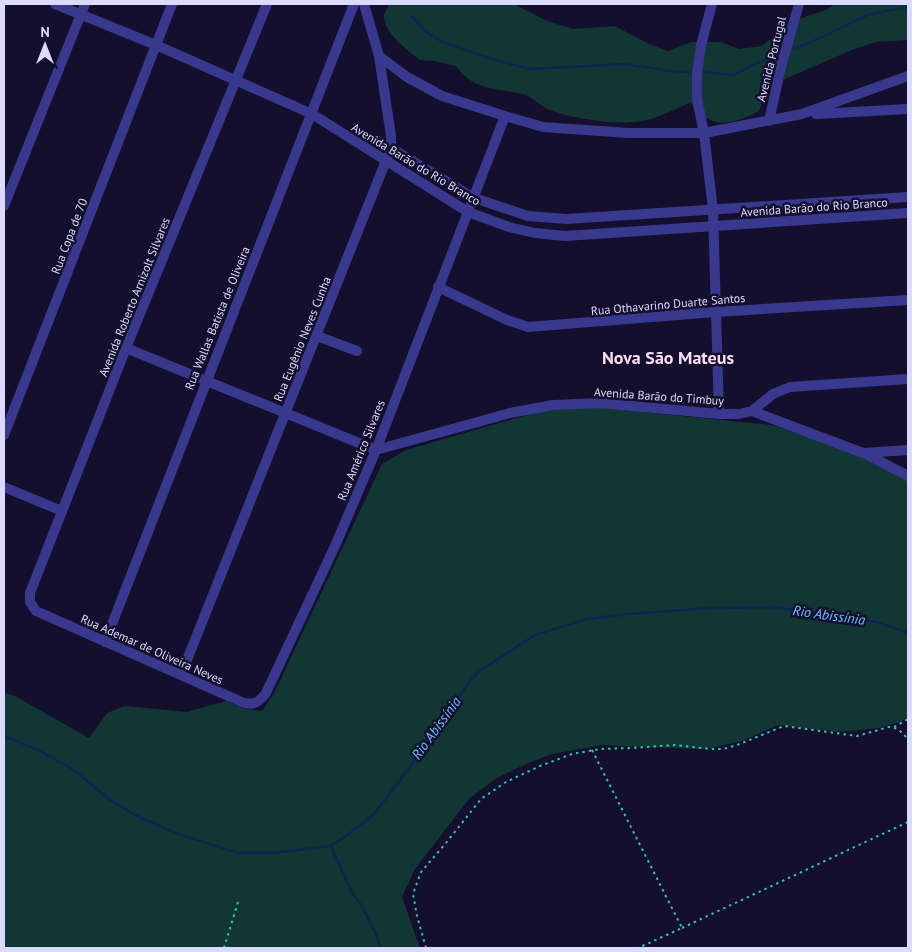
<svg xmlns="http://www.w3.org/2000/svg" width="912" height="952" font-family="'PT Sans',sans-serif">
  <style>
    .green { fill: #123633 }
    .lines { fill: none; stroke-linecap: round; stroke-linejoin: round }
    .stream { stroke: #092751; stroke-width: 2.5 }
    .path { stroke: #28c5b3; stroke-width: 2; stroke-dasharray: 2.5 4; stroke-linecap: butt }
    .minor { stroke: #38398e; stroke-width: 10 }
    .labels { text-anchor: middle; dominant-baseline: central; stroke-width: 5; stroke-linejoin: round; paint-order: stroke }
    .street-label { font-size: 12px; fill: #dddaff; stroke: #130f2c }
    .water-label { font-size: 14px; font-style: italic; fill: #68c1ff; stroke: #130f2c }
    .district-label { font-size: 18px; font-weight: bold; fill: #ffdcf4; stroke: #130f2c }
  </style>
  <rect width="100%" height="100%" fill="#130f2c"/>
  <!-- green -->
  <path class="green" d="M389,4H514L547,21L573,29L615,26L649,44L668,51L691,42H721L739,49L762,46L790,22L828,9L835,4H908V40L876,42L854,49L769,86L759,111C746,118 722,129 707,118C705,117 704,114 703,112C699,108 694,106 690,103C677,108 664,115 651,119C623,127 577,120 550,110C540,106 533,97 523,94C497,88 473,91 456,66L434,61L420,60C409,52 382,31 384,15C385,11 388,7 389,4Z
    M574,408H602L772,425L840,447L908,480V717L900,722L879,728L840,732L778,725L742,741L706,749L638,747L602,745L552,754L526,764L495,779L469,799L415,869L402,897L420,948H4V693L15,696L89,738L107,713L125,706L187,712L226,701L245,709L262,711L274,693L382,464L406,450L499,423L539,412Z"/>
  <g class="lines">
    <!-- stream -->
    <path class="stream" d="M412,16L425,31L441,41L482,56L529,69L624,64L671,71L690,72
      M795,48L816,40L867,15L908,7
      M702,72L733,75L755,64L777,55
      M4,736L36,749L71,768L110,800L135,815L176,833L238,853H272L331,846L349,834L374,814L418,756L470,681L481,670L535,635L586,619L629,614L708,608L774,607L877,622L908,633
      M331,846L351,891L362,906L376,934L380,948"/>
    <!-- path -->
    <path class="path" d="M894,727L908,719
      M592,750L682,928L638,948
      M682,928L908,822
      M224,948L239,899
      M426,948L417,916L413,894L421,872L446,843L481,799L506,782L540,766L572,754L600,749L632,748L675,745L711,749H723L737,745L784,726L857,736L889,727C898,727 902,733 908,739"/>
    <!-- minor -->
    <path class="minor" d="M55,4L156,45L312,114L468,212L509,227L535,233L565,236L908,213
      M267,4L126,348L30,593V602L36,611L244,703C255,705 259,702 266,693L335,546L376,450L505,116
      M712,4L701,45L697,74V99L704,133L713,210L719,414
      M379,56L407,77L442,96L505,116L543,127L628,133H704L802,114L908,76
      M816,114L908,109
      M769,121L781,67L799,4
      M391,148L474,198L528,216L566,219L908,197
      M4,206L85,4
      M438,287L507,320L528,327L715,312L908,300
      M317,336L357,351
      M126,348L376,450L510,413L553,405L600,403L719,414H739L752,411L863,453L908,450
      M752,411L773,394L790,387L908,379
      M4,435L172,4
      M864,453L908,476
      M4,487L62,511
      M105,642L354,4
      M181,675L391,148V136L379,56L364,4"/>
  </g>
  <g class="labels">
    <!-- street labels -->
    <g class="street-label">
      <text transform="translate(771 59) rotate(-76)">Avenida Portugal</text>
      <text transform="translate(416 164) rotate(31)">Avenida Barão do Rio Branco</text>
      <text transform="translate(814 207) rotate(-4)">Avenida Barão do Rio Branco</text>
      <text transform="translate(69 236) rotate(-69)">Rua Copa de 70</text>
      <text transform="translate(134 297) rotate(-68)">Avenida Roberto Arnizolt Silvares</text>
      <text transform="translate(668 304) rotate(-5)">Rua Othavarino Duarte Santos</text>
      <text transform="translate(217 318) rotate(-68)">Rua Wallas Batista de Oliveira</text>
      <text transform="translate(302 339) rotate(-68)">Rua Eugênio Neves Cunha</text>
      <text transform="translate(659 396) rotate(4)">Avenida Barão do Timbuy</text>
      <text transform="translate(361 450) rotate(-68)">Rua Américo Silvares</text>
      <text transform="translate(152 649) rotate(24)">Rua Ademar de Oliveira Neves</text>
    </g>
    <!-- water labels -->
    <g class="water-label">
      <text transform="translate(829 615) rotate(8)">Rio Abissínia</text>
      <text transform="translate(436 728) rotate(-54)">Rio Abissínia</text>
    </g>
    <!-- district labels -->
    <g class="district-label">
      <text x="668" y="357">Nova São Mateus</text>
    </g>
  </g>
  <!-- border -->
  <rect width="912" height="952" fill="none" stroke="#dddaff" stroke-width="10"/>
  <!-- north arrow -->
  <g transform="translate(45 45)" stroke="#130f2c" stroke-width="4" paint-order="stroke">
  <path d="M0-4L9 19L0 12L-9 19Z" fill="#dddaff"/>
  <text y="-8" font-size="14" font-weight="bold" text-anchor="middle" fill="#dddaff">N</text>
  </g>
</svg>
